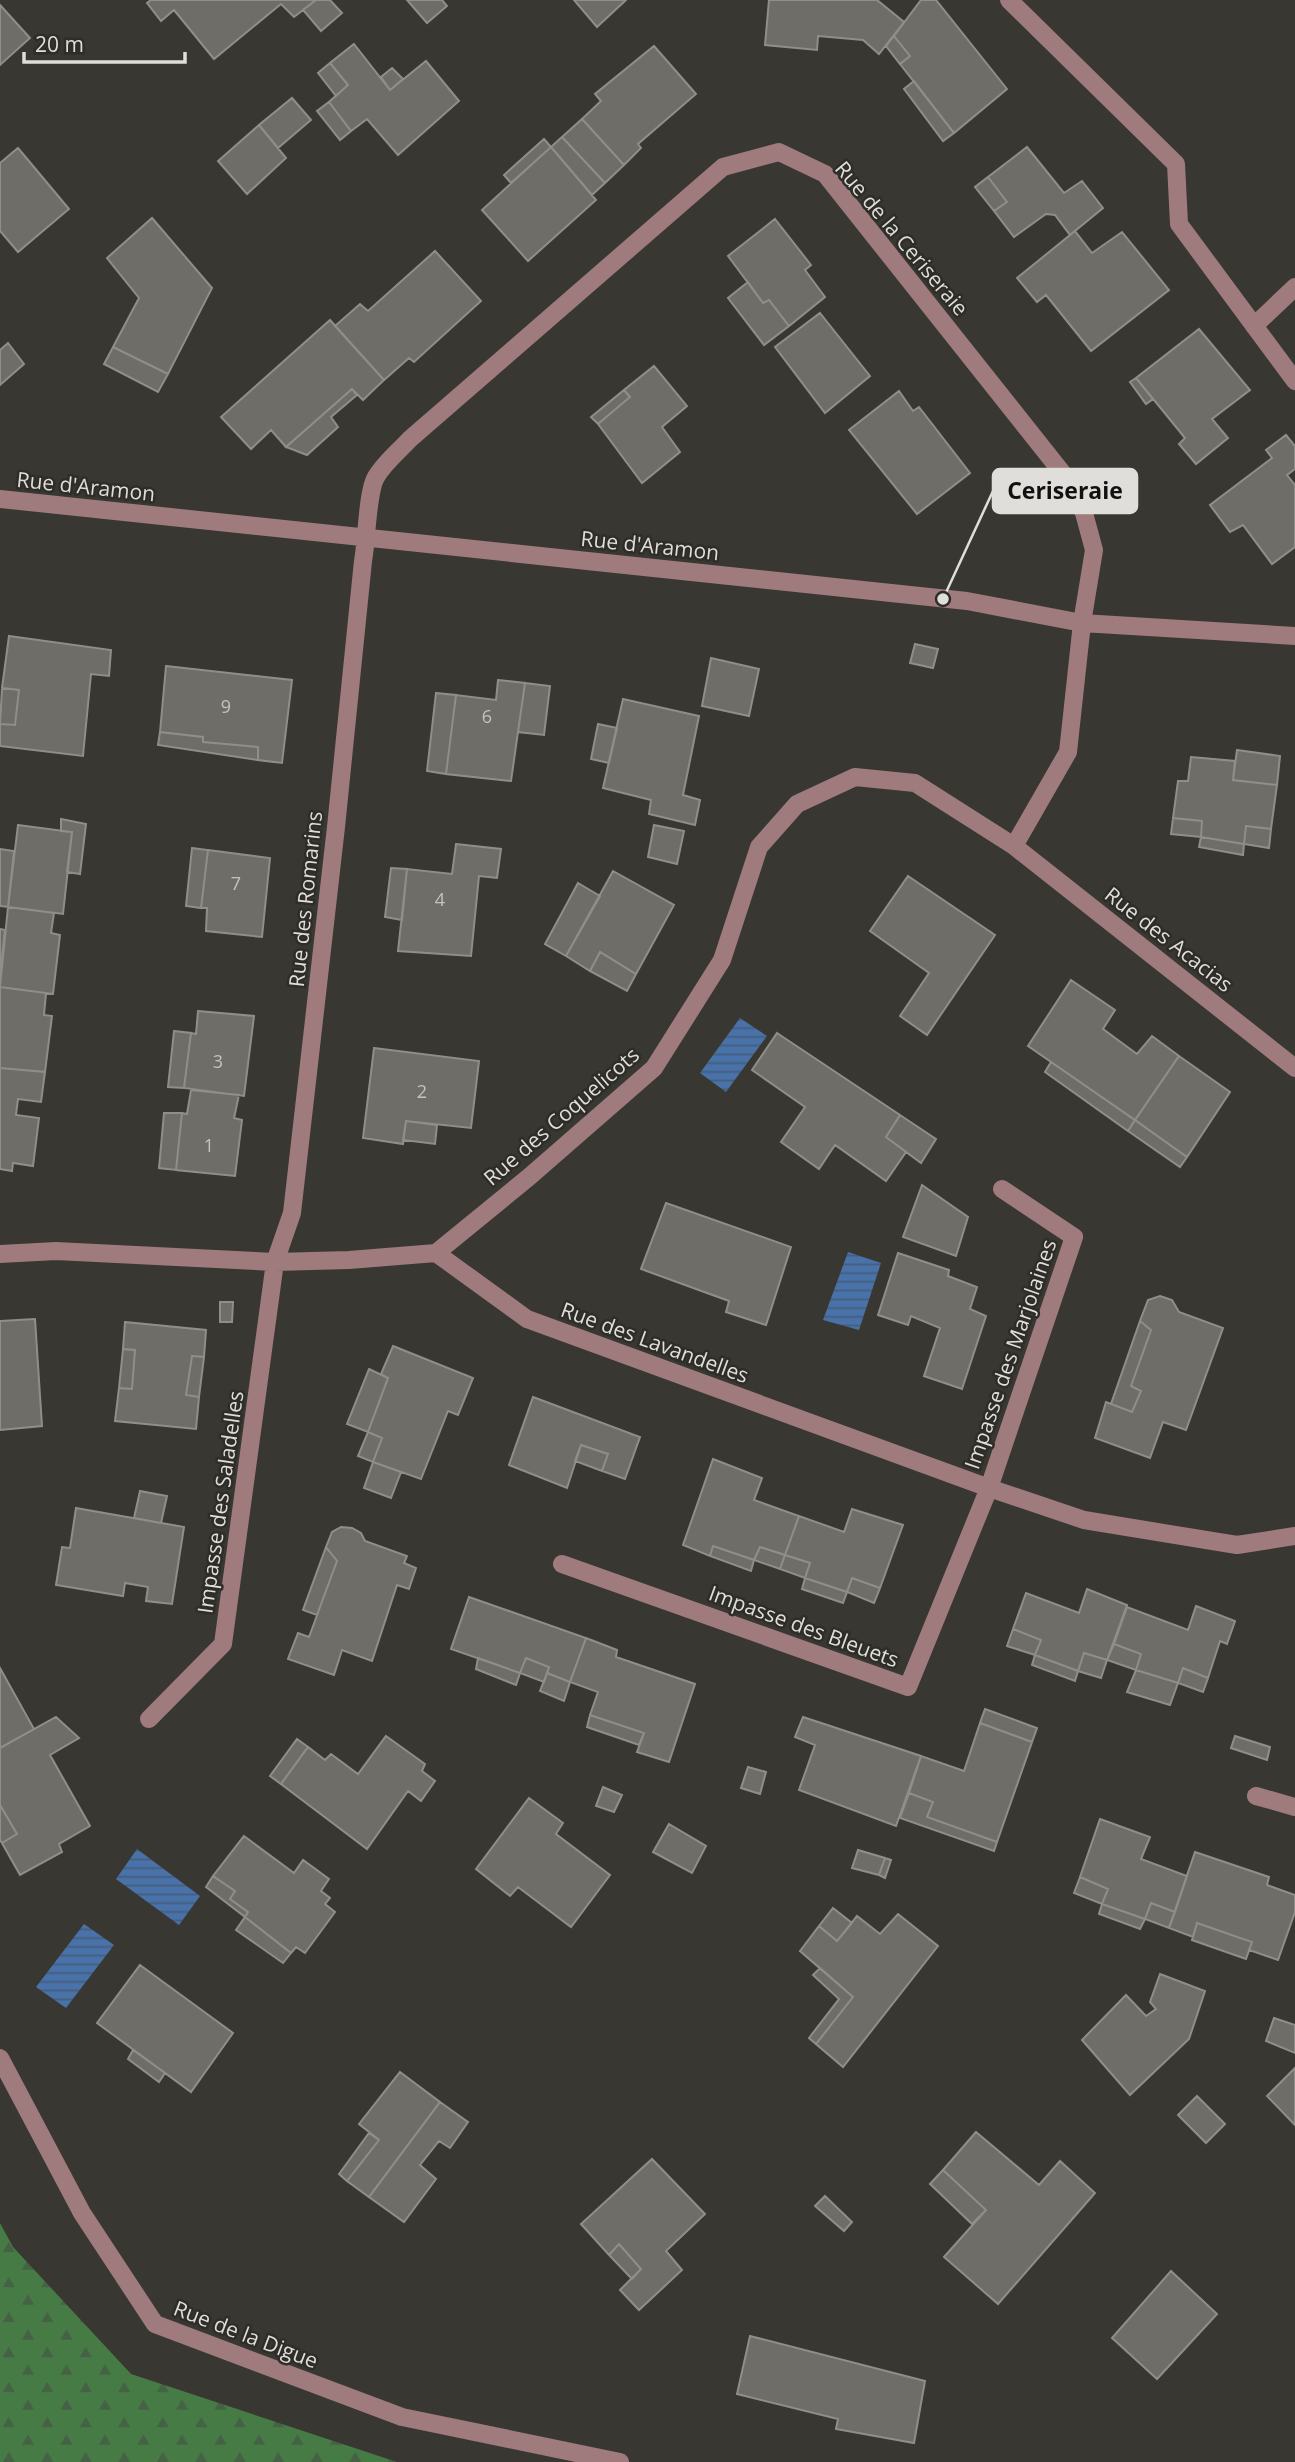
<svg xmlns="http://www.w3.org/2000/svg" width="1295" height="2462" font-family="'Open Sans',sans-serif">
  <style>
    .forest { fill: url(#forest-firs) }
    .water { fill: url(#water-rules) }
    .building { fill: #6f6d67; stroke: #918e88; stroke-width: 2 }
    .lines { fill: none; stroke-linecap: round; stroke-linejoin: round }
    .minor { stroke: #9f7b7d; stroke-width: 18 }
    .labels { text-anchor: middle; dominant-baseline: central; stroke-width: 5; stroke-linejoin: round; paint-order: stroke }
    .number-label { font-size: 18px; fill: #c3c2bd }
    .street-label { font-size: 21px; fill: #dfdeda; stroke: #2f2d28 }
    .leader { fill: none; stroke: #dfdeda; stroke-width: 2.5 }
    .callout-dot { fill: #dfdeda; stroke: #2f2d28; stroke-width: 2.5 }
    .callout { fill: #dfdeda; stroke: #dfdeda; stroke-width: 2.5 }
    .callout-label { font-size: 23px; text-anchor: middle; font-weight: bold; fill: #111 }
  </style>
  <defs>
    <pattern id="forest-firs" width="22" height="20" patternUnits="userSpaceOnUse" patternTransform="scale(1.75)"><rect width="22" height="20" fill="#467b46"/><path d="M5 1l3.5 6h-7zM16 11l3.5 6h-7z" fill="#456244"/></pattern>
    <pattern id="water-rules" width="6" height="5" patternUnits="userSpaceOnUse" patternTransform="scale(1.75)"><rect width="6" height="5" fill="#4872a9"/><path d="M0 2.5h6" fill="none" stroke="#465d7a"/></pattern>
  </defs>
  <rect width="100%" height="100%" fill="#393732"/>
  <!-- forest -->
  <path class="forest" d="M0,2223L13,2247L131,2374L397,2462H0Z"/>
  <!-- water -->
  <path class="water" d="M740,1018L767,1036L726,1092L700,1073Z
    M848,1252L881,1263L859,1330L823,1320Z
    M137,1849L200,1896L179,1925L116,1879Z
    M84,1924L114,1945L66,2008L36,1987Z"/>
  <!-- building -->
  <path class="building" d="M151,0H316L294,17L281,4L214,59L174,10L161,21L147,3Z
    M316,0H330L342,13L321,31L303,10Z
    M407,0H442L447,6L427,23Z
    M574,0H626L597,27Z
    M769,0H877L904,22L879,54L863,40L818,36L817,50L765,45Z
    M921,0H936L1007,89L954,133L900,64L910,56L894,36Z
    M0,5L30,38L0,65Z
    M894,36L910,56L900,64L886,46Z
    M354,44L390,90L426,61L459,101L398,155L367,119L351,131L329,102L348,85L330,63Z
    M654,46L696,94L638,144L641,148L624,165L582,119L601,101L595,94Z
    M330,63L348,85L336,96L318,73Z
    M392,68L403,79L390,90L381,77Z
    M914,81L954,133L943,141L904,89Z
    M292,98L311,120L278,148L259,125Z
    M329,102L351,131L340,140L317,111Z
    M582,119L624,165L605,183L562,137Z
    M259,125L286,158L247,194L218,161Z
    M562,137L605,183L592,195L551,147Z
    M544,139L551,147L511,183L504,175Z
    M551,147L596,200L528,261L482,210Z
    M1027,147L1064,193L1082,181L1103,208L1070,235L1055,215L1046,214L1014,237L994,211L1007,202L988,177Z
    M18,148L69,209L18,252L0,231V163Z
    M988,177L1007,202L994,211L975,187Z
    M152,218L212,288L168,374L113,347L139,298L107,258Z
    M775,219L811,265L805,270L825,297L789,326L769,300L763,303L728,256Z
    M1075,231L1092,253L1122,232L1169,290L1091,351L1046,295L1037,302L1017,278Z
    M435,251L481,301L414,362L409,358L384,380L335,326L360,304L368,311Z
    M748,282L763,303L769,300L789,326L764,345L728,298Z
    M820,313L870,376L825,413L775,347Z
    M330,320L384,380L363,400L352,389L286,447L271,430L251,449L221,417Z
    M1199,329L1250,390L1212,419L1228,438L1196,464L1179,444L1185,438L1136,378Z
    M8,343L24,364L0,385V350Z
    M113,347L168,374L158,392L104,364Z
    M654,366L687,406L662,427L680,452L642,483L598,424L630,397L624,390Z
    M1136,378L1153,399L1146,404L1130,382Z
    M352,389L357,395L331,417L338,427L307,455L286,447Z
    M624,390L630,397L598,424L591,417Z
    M899,391L913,411L919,407L970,473L917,514L849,430Z
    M1286,435L1295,446V469L1287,475L1295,485V547L1272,564L1243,525L1230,532L1210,505L1272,458L1266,450Z
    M9,636L111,650L109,676L91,674L83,756L0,746V724L15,725L19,690L2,688Z
    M915,644L938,649L933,668L910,663Z
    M711,658L759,669L749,716L702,706Z
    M166,666L292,680L282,763L258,760V747L203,742V737L160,732Z
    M498,680L525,683L511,781L446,774L456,695L496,700Z
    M525,683L550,686L544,735L518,732Z
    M2,688L19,690L15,725L0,724Z
    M436,693L456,695L446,774L427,771Z
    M623,699L699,716L683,795L700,800L695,825L649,814L651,800L603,788Z
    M598,724L617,728L609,763L591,759Z
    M160,732L203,737V742L258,747V760L158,745Z
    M1237,750L1280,756L1277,785L1233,780Z
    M1191,757L1235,761L1233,780L1277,785L1271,829L1246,826L1244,844L1201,837L1202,821L1173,818L1178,781H1188Z
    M1173,818L1202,821L1201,837L1171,834Z
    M61,819L86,824L80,874L67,872L72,832L61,831Z
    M18,825L72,832L63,914L8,907Z
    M654,825L684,831L677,864L648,857Z
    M1246,826L1271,829L1269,848L1244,844Z
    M1201,837L1244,844L1243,855L1199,847Z
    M456,844L501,849L497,878L479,876L471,956L398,951L407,869L452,874Z
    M192,848L208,850L201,908L186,906Z
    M0,849L14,851L8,907L0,906Z
    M208,850L270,858L262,937L206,931L207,908H201Z
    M391,868L407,869L402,920L385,917Z
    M613,871L674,905L636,974L600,952L590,971L566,956Z
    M908,876L995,935L927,1035L900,1016L929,973L870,931Z
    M578,883L600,896L566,956L545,944Z
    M8,907L54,913L51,933L60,935L53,994L0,987Z
    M0,929L5,930L0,976Z
    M600,952L636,974L627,991L590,971Z
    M1071,980L1115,1010L1103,1029L1137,1054L1152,1036L1179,1056L1135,1120L1028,1046Z
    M0,987L46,993L44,1015L52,1016L45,1072L0,1068Z
    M198,1011L254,1016L244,1096L184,1088L191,1033L196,1034Z
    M174,1031L191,1033L184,1088L168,1087Z
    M777,1033L900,1115L886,1137L906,1152L886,1181L835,1145L819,1169L781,1142L805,1107L752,1070Z
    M374,1048L479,1061L471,1128L406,1121L403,1144L363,1138Z
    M1179,1056L1230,1092L1187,1157L1135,1120Z
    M1051,1062L1135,1120L1128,1131L1045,1072Z
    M0,1068L45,1072L41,1102L18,1099L16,1115L39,1118L33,1166L13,1163L12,1171L0,1169Z
    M191,1090L239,1095L234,1118L242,1120L235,1176L176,1170L182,1113L187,1114Z
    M164,1113H182L176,1170L159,1168Z
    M900,1115L936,1139L921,1163L886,1137Z
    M1135,1120L1187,1157L1180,1167L1128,1131Z
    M406,1121L437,1125L435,1144L403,1140Z
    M922,1185L968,1217L956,1256L903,1237Z
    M666,1203L791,1247L766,1325L726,1312L729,1301L641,1269Z
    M898,1253L949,1270L948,1276L977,1287L970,1309L986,1316L962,1389L924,1376L940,1328L911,1316L908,1325L878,1315Z
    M1160,1296L1172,1300L1179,1312L1223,1328L1186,1430L1163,1422L1150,1458L1095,1438L1106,1402L1132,1412L1141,1391L1131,1386L1151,1330L1140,1321L1148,1300Z
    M220,1302H233L232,1322H220Z
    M35,1319L42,1426L0,1430V1321Z
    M1140,1321L1151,1330L1131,1386L1141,1391L1132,1412L1111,1404Z
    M125,1322L206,1330L204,1357L192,1356L186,1395L199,1397L196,1429L115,1421L119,1388L132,1389L135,1350L123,1349Z
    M393,1346L473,1378L458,1415L448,1411L421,1479L373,1462L382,1438L368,1432L388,1378L381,1374Z
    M123,1349L135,1350L132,1389L119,1388Z
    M192,1356L204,1357L199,1397L186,1395Z
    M369,1369L388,1378L368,1432L347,1424Z
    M533,1397L640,1437L625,1479L602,1471L608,1454L581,1445L567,1488L509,1465Z
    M368,1432L382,1438L373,1462L358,1456Z
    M581,1445L608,1454L602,1471L575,1461Z
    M713,1459L762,1478L754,1500L799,1516L785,1555L760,1547L754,1560L713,1546L710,1556L683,1545Z
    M373,1462L401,1472L391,1498L364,1488Z
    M140,1491L167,1496L161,1523L134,1518Z
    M76,1508L184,1527L172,1604L146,1601L148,1587L125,1583L123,1596L56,1585L62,1547L70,1548Z
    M852,1509L903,1525L880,1588L852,1578L847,1592L805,1578L810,1563L785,1555L799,1516L844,1532Z
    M341,1527L352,1528L361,1533L365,1541L407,1556L404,1563L416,1568L409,1589L397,1585L372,1661L342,1650L334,1675L288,1659L298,1633L309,1637L337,1561L326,1547L332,1532Z
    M713,1546L754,1560L751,1571L710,1556Z
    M326,1547L337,1561L317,1615L303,1610Z
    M760,1547L785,1555L780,1569L754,1560Z
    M785,1555L810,1563L805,1578L780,1569Z
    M805,1578L847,1592L843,1603L802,1589Z
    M852,1578L880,1588L874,1603L847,1592Z
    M1087,1589L1127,1605L1107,1660L1084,1653L1078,1671L1035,1655L1041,1640L1013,1629L1026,1593L1079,1613Z
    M469,1597L586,1638L570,1682L547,1673L549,1667L526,1658L520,1673L451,1649Z
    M1196,1606L1235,1621L1227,1644L1220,1641L1208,1678L1183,1668L1178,1683L1136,1670L1141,1654L1114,1644L1127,1607L1188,1630Z
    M1013,1629L1041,1640L1035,1655L1007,1646Z
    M586,1638L617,1650L616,1657L695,1684L669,1762L637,1752L644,1733L590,1715L598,1692L570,1682Z
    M1114,1644L1141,1654L1136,1670L1107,1660Z
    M1084,1653L1107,1660L1101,1678L1078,1671Z
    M1035,1655L1078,1671L1075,1681L1032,1665Z
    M478,1658L520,1673L516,1685L476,1669Z
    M526,1658L549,1667L544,1682L520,1673Z
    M0,1668L34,1729L0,1748Z
    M1183,1668L1208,1678L1203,1692L1178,1683Z
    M1136,1670L1178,1683L1170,1705L1127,1692Z
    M547,1673L570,1682L564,1701L540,1691Z
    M985,1709L1037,1728L1032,1742L980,1723Z
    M590,1715L644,1733L639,1745L587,1727Z
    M56,1717L79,1738L50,1755L90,1826L59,1844L62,1852L20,1875L2,1843L17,1834L0,1805V1748Z
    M803,1717L921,1756L896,1826L799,1790L815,1745L795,1737Z
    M980,1723L1032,1742L997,1842L927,1817L933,1802L909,1793L921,1756L964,1771Z
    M386,1736L425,1764L422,1771L435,1781L421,1801L408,1791L367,1849L281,1784L308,1747L325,1760L331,1754L358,1774Z
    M1235,1736L1270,1747L1267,1760L1231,1748Z
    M297,1739L308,1747L281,1784L270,1776Z
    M748,1767L766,1772L760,1794L741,1788Z
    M603,1787L622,1795L614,1812L596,1806Z
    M909,1793L933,1802L927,1817L997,1842L994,1851L900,1818Z
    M529,1798L563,1823L556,1834L610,1875L571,1927L518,1887L510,1896L476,1869Z
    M0,1805L17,1834L2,1843L0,1840Z
    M1100,1819L1150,1837L1141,1859L1187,1876L1175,1912L1151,1903L1145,1919L1102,1904L1108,1889L1080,1877Z
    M669,1824L706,1846L692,1873L653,1852Z
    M244,1836L294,1873L303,1860L329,1879L321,1891L330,1898L325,1904L335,1912L305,1953L296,1947L291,1953L245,1917L248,1912L230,1899L235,1891L213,1876Z
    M858,1850L885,1858L879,1875L852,1868Z
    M1195,1852L1269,1877L1267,1885L1295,1895V1912L1278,1960L1249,1950L1252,1942L1197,1923L1193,1937L1169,1928Z
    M885,1858L891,1860L885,1878L879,1875Z
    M213,1876L235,1891L230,1899L248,1912L245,1917L206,1887Z
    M1080,1877L1108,1889L1102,1904L1074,1893Z
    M1151,1903L1175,1912L1169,1928L1145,1919Z
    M1102,1904L1145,1919L1140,1929L1099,1914Z
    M833,1908L852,1923L837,1941L819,1926Z
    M898,1914L938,1946L843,2067L816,2044L853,1997L800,1951L819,1926L837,1941L857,1916L880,1934Z
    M245,1917L291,1953L283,1963L236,1930Z
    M1197,1923L1252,1942L1246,1959L1192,1940Z
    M140,1965L233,2033L191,2092L97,2023Z
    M820,1968L853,1997L816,2044L809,2038L839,1999L813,1975Z
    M1160,1974L1205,1991L1189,2039L1130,2095L1082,2040L1126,1995L1146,2016L1156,2009L1150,2002Z
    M1274,2018L1295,2025V2053L1266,2041Z
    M133,2050L165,2073L159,2082L128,2059Z
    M1295,2068V2125L1267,2096Z
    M400,2072L440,2102L369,2197L347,2181L379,2140L359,2124Z
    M1197,2096L1225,2124L1206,2143L1178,2115Z
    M440,2102L468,2122L450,2148L439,2141L420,2165L436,2179L404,2222L369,2197Z
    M976,2132L1039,2185L1060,2161L1095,2193L998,2304L944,2257L986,2210L943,2170Z
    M369,2133L379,2140L347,2181L339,2174Z
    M652,2159L705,2214L666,2251L682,2270L639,2310L620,2290L641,2269L619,2244L609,2255L581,2224Z
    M943,2170L986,2210L972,2224L930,2184Z
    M825,2196L852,2222L844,2231L815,2206Z
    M619,2244L641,2269L632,2279L609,2255Z
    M1171,2271L1217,2314L1157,2379L1112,2338Z
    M750,2336L925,2381L914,2443L836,2429L838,2419L737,2394Z"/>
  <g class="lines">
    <!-- minor -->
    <path class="minor" d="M1009,0L1176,164L1179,224L1295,381
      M1254,326L1295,287
      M0,499L967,601L1082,623L1295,636
      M436,1253L529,1177L654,1068L722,960L759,847L797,804L855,777L915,783L1014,846L1295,1068
      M0,1254L56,1251L275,1262L349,1260L436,1253L527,1319L989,1488L1084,1520L1237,1545L1295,1536
      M562,1564L908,1687L989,1488L1074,1237L1002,1189
      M149,1719L223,1644L275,1262L292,1213L336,827L363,561C367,541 367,492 376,477C384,463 399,451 410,439L723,167L779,152L825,174L1068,480L1084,513L1094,550L1082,623L1068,752L1014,846
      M1256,1796L1295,1807
      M0,2058L82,2213L155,2324L402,2417L620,2462"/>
  </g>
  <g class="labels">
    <!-- number labels -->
    <g class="number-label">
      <text x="226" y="706">9</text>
      <text x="487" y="716">6</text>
      <text x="236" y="883">7</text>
      <text x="440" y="899">4</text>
      <text x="218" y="1061">3</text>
      <text x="422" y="1091">2</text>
      <text x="209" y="1145">1</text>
    </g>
    <!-- street labels -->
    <g class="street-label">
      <text transform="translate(902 238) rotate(50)">Rue de la Ceriseraie</text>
      <text transform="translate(86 486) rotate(6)">Rue d'Aramon</text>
      <text transform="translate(650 545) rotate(6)">Rue d'Aramon</text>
      <text transform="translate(305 899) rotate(-84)">Rue des Romarins</text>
      <text transform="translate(1169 939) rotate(38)">Rue des Acacias</text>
      <text transform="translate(561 1116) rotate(-41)">Rue des Coquelicots</text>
      <text transform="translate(655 1342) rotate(20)">Rue des Lavandelles</text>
      <text transform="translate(1010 1354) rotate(-71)">Impasse des Marjolaines</text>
      <text transform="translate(220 1502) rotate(-82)">Impasse des Saladelles</text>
      <text transform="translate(804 1626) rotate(20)">Impasse des Bleuets</text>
      <text transform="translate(246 2334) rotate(21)">Rue de la Digue</text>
    </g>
  </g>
  <!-- callouts -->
  <path class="leader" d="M943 599L993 491"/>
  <circle class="callout-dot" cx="943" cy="599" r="7"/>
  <rect class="callout" x="993" y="469" width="144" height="44" rx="7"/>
  <g class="callout-label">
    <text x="1065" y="499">Ceriseraie</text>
  </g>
  <!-- scale -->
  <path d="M24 52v10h161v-10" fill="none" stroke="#dfdeda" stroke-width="3.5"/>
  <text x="35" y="52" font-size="21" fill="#dfdeda" stroke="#2f2d28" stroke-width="5" paint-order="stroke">20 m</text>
</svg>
